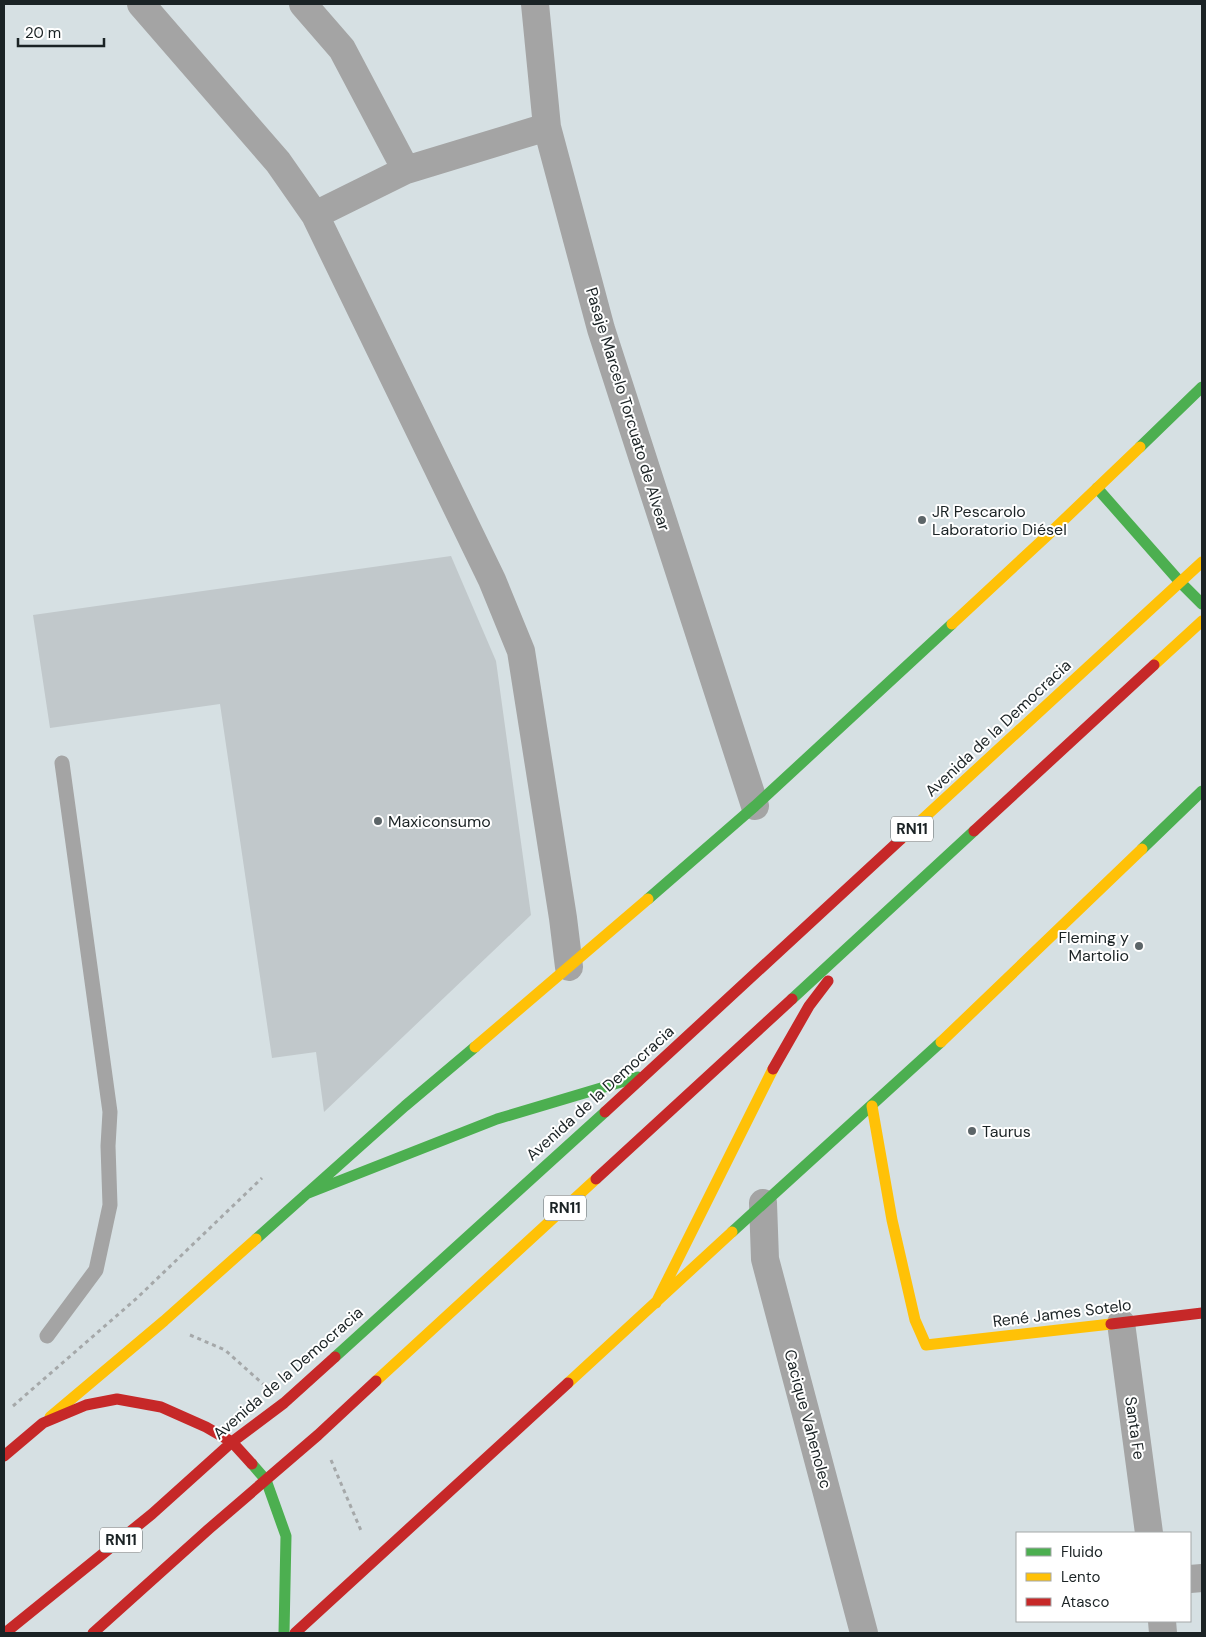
<svg xmlns="http://www.w3.org/2000/svg" width="1206" height="1637" font-family="'DM Sans',sans-serif">
  <style>
    .building { fill: #c1c8cb }
    .lines { fill: none; stroke-linecap: round; stroke-linejoin: round }
    .path { stroke: #a5a8a9; stroke-width: 3; stroke-dasharray: 4 4; stroke-linecap: butt }
    .lane { stroke: #a4a4a4; stroke-width: 15 }
    .street { stroke: #a4a4a4; stroke-width: 28 }
    .fast { stroke: #4caf50; stroke-width: 11 }
    .slow { stroke: #ffc107; stroke-width: 11 }
    .jam { stroke: #c62828; stroke-width: 11 }
    .poi-dot { fill: #5c6568; stroke: #fff; stroke-width: 2 }
    .labels { text-anchor: middle; dominant-baseline: central; stroke-width: 4; stroke-linejoin: round; paint-order: stroke }
    .shield { fill: #fff; stroke: #5f6566; stroke-width: 1 }
    .shield-label { font-size: 15px; font-weight: bold; fill: #1b2325 }
    .street-label { font-size: 16px; fill: #1b2325; stroke: #fff }
    .poi-label { font-size: 16px; fill: #1b2325; stroke: #fff; text-anchor: start }
  </style>
  <rect width="100%" height="100%" fill="#d6e0e3"/>
  <!-- building -->
  <path class="building" d="M451,556L496,661L531,915L324,1112L316,1052L272,1058L220,704L50,728L33,615Z"/>
  <g class="lines">
    <!-- path -->
    <path class="path" d="M190,1335L225,1350L263,1384
      M13,1406L137,1298L262,1178
      M331,1460L362,1533"/>
    <!-- lane -->
    <path class="lane" d="M47,1336L96,1270L110,1205L108,1146L110,1112L62,763"/>
    <!-- street -->
    <path class="street" d="M141,4L278,162L315,215L492,580L521,651L563,918L569,967
      M303,4L342,49L406,170
      M535,4L547,127L601,329L755,806
      M315,215L406,170L547,127
      M763,1203L765,1259L864,1633
      M1121,1323L1149,1533
      M1190,1579L1202,1578
      M1162,1621L1163,1633"/>
    <!-- fast -->
    <path class="fast" d="M1140,447L1202,387
      M1097,488L1180,582L1202,604
      M1142,849L1202,791
      M648,899L755,806L952,624
      M792,999L974,831
      M306,1194L497,1119L638,1077
      M732,1232L941,1042
      M256,1239L405,1106L475,1047
      M335,1357L605,1112
      M252,1464L266,1480L286,1536L284,1633"/>
    <!-- slow -->
    <path class="slow" d="M952,624L1049,534L1140,447
      M1154,665L1202,621
      M901,839L1202,562
      M941,1042L1142,849
      M475,1047L648,899
      M872,1106L892,1220L915,1320L926,1345L1111,1324
      M656,1303L773,1069
      M376,1381L596,1179
      M568,1383L732,1232
      M50,1417L164,1321L256,1239"/>
    <!-- jam -->
    <path class="jam" d="M974,831L1154,665
      M773,1069L809,1006L828,981
      M605,1112L901,839
      M596,1179L792,999
      M1111,1324L1202,1313
      M4,1456L43,1423L86,1405L117,1399L161,1407L206,1427L232,1442L252,1464
      M5,1633L152,1514L232,1442L284,1403L335,1357
      M93,1633L210,1528L318,1435L376,1381
      M295,1633L568,1383"/>
  </g>
  <!-- markers -->
  <g class="poi-dot">
    <circle cx="922" cy="520" r="5"/>
    <circle cx="378" cy="821" r="5"/>
    <circle cx="1139" cy="946" r="5"/>
    <circle cx="972" cy="1131" r="5"/>
  </g>
  <g class="labels">
    <!-- shield labels -->
    <g class="shield">
      <rect x="891" y="816.5" width="42" height="25" rx="4"/>
      <rect x="544" y="1195.5" width="42" height="25" rx="4"/>
      <rect x="100" y="1527.5" width="42" height="25" rx="4"/>
    </g>
    <g class="shield-label">
      <text x="912" y="829">RN11</text>
      <text x="565" y="1208">RN11</text>
      <text x="121" y="1540">RN11</text>
    </g>
    <!-- street labels -->
    <g class="street-label">
      <text transform="translate(628 409) rotate(73)">Pasaje Marcelo Torcuato de Alvear</text>
      <text transform="translate(998 728) rotate(-43)">Avenida de la Democracia</text>
      <text transform="translate(600 1093) rotate(-42)">Avenida de la Democracia</text>
      <text transform="translate(1062 1313) rotate(-7)">René James Sotelo</text>
      <text transform="translate(288 1373) rotate(-41)">Avenida de la Democracia</text>
      <text transform="translate(808 1419) rotate(75)">Cacique Vahenolec</text>
      <text transform="translate(1135 1428) rotate(82)">Santa Fe</text>
    </g>
    <!-- poi labels -->
    <g class="poi-label">
      <text x="932" y="511">JR Pescarolo<tspan x="932" dy="18">Laboratorio Diésel</tspan></text>
      <text x="388" y="821">Maxiconsumo</text>
      <text x="1129" y="937" text-anchor="end">Fleming y<tspan x="1129" dy="18">Martolio</tspan></text>
      <text x="982" y="1131">Taurus</text>
    </g>
  </g>
  <!-- border -->
  <rect width="1206" height="1637" fill="none" stroke="#1b2325" stroke-width="10"/>
  <!-- legend -->
  <rect x="1016" y="1532" width="175" height="90" fill="#ffffff" stroke="#a4a7a8"/>
  <rect x="1026" y="1548" width="25" height="8" fill="#4caf50" stroke="#a4a7a8"/>
  <text x="1061" y="1557" font-size="15" fill="#1b2325">Fluido</text>
  <rect x="1026" y="1573" width="25" height="8" fill="#ffc107" stroke="#a4a7a8"/>
  <text x="1061" y="1582" font-size="15" fill="#1b2325">Lento</text>
  <rect x="1026" y="1598" width="25" height="8" fill="#c62828" stroke="#a4a7a8"/>
  <text x="1061" y="1607" font-size="15" fill="#1b2325">Atasco</text>
  <!-- scale -->
  <path d="M18 38v8h86v-8" fill="none" stroke="#1b2325" stroke-width="2.5"/>
  <text x="25" y="38" font-size="15" fill="#1b2325" stroke="#ffffff" stroke-width="4" paint-order="stroke">20 m</text>
</svg>
